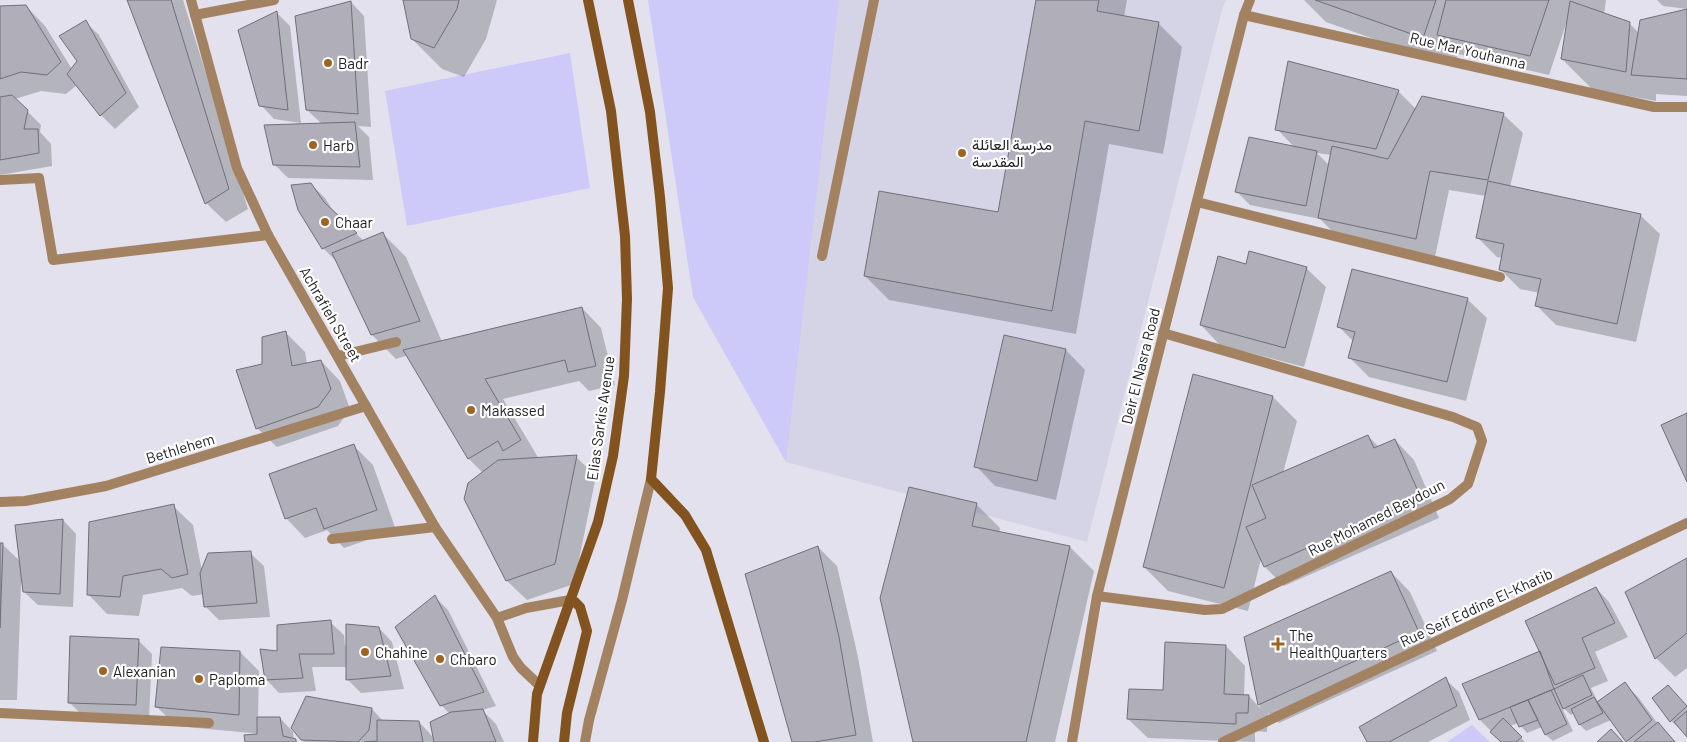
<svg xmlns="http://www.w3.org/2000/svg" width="1687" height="742" font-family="Barlow,Vazirmatn,sans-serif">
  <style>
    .built { fill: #d5d4e7 }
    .green { fill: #cdcaf9 }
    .shadow { fill: #0003; fill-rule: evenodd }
    .building { fill: #afaeb9; stroke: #706f79 }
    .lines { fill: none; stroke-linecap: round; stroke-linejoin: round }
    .service { stroke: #a38262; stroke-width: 10 }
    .pedestrian { stroke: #a38262; stroke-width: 10 }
    .minor { stroke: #a38262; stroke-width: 10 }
    .tertiary { stroke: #a38262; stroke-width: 10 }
    .secondary { stroke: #82531e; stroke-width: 10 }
    .poi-dot { fill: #9d6422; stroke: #fff; stroke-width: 2 }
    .labels { text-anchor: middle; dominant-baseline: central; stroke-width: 4.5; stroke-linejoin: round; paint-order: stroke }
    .street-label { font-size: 15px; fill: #212125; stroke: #fff }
    .poi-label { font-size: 15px; fill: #212125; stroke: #fff; text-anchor: start }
  </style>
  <rect width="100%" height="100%" fill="#e2e1ed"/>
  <!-- built -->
  <path class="built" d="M787,0H1226L1222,10L1087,542L786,462L693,297Z"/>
  <!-- green -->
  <path class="green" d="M648,0H839L786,462L693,297Z
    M570,53L590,188L407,226L385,91Z
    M1472,725L1490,742H1447Z"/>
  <!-- shadow -->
  <path class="shadow" d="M128,0H183L248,209L226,222L206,203Z
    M404,0H497L486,39L464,77L442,69L412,39Z
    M1037,0H1127L1124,17L1158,23L1182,47L1163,154L1109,144L1076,334L889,300L865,276L999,214Z
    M1304,0H1606L1604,14L1629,23L1639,33L1687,10V96L1656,94V101L1592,89L1562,59L1568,25L1566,24L1549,75L1458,54L1453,67L1326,22Z
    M1657,0H1687V9L1663,6Z
    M351,2L364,16L371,127L358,126L369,137L373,180L288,178L274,164L322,124L307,110Z
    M26,6L45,26L72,69L79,61L85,22L99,35L139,107L115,129L101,115L77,85L66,94L41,91L15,99L41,125L40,132L51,144L52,166L0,175V7Z
    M277,13L290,26L301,123L274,119L261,105Z
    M1398,91L1416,109L1503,114L1523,133L1510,187L1640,215L1660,234L1636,342L1556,325L1537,306L1540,293L1520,289L1500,269L1503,258L1497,257L1477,237L1486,196L1449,190L1435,257L1338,237L1320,219L1250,205L1237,192L1295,148L1277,129ZM1317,153L1331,155L1329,165Z
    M311,184L325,198L335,214L364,241L382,233L406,257L442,342L582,308L601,328L615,385L589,391L579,381L503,399L539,459L576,457L596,476L574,584L527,600L507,581L466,499L483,473L469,459L408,355L396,359L372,335L337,262L323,248Z
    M1247,266L1306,268L1326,287L1304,367L1220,345L1201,325Z
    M1467,299L1487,318L1466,401L1369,377L1350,358L1354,342L1339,327Z
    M285,332L305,352L307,364L321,361L340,381L350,409L338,426L277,447L257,428L264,365Z
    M1066,350L1085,370L1056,500L995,486L976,466Z
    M1273,397L1297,421L1283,473L1368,436L1379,447L1395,440L1414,460L1439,518L1284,586L1265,567L1261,559L1248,611L1168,591L1144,567Z
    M354,446L373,465L396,530L344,548L327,530L305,538L286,518Z
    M976,504L1000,528L999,533L1070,547L1094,571L1055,742H914Z
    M173,506L193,525L202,571L250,553L264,566L270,617L219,620L205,606L204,594L192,596L182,588L143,595L139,616L107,614L88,594Z
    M63,520L76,534L73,607L38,605L24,592L23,583H21L17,700H0V544H2L21,562Z
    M818,547L837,566L858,657L873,742H793Z
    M1687,559V668L1675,677L1656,658Z
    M1391,572L1410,592L1437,651L1279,723L1268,713L1267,732L1255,731V742L1148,738L1128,719L1226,646L1245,666L1244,696H1249L1260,708L1246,638Z
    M1596,588L1609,602L1628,637L1595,652L1608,681L1591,688L1598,702L1625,684L1638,697L1658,724L1675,742H1627L1611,720L1586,731L1580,725L1574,713L1571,715L1561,706L1573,731L1553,741L1546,735L1542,727L1527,733L1518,723L1510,726L1525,742H1502L1480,720L1541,652Z
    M435,597L448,610L496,706L482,710L496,724L504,742H304L302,740L372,709L383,721L419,722L434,738L450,714L441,705Z
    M330,622L344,635L345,646L379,628L392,642L404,689L361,693L347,679V667H312L316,691L279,693L266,679L279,652Z
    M138,640L152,654L149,719L83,716L69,702Z
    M240,652L259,671L258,718H280L293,732L294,740L298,742H246L260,734L176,726L156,706Z
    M1445,679L1459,692L1470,720L1428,742H1368Z
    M1675,694L1687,707V735L1679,726L1678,727L1671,721Z"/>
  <!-- building -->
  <path class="building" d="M127,0H171L229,189L205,204Z
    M403,0H459L457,9L434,48L411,39Z
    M1036,0H1099L1097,11L1159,22L1139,131L1085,121L1052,311L864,276L879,191L998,212Z
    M1315,0H1436L1423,38Z
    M1446,0H1549L1530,56L1437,35Z
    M351,1L358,114L306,110L295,16Z
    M1570,1L1630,22L1626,72L1561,59Z
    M26,5L61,62L47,75L21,72L0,79V6Z
    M1687,9V79L1631,75L1640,20Z
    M277,11L288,110L259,106L238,30Z
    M86,20L126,93L100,116L67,74L77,61L59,36Z
    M1288,61L1399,90L1376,149L1275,130Z
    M12,95L28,110L24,129H38L39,153L0,160V97Z
    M1422,96L1504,113L1488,180L1430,171L1416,239L1318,218L1332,146L1388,159Z
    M355,122L360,167L273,165L264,125Z
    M1249,137L1317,151L1306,206L1235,192Z
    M1488,181L1641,214L1617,324L1535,306L1541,279L1499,270L1504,244L1476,238Z
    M311,183L324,202L357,233L322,249L298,210L291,185Z
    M383,232L420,321L371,335L332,253Z
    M1249,251L1307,267L1285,348L1200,325L1218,256L1246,264Z
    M1352,269L1468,298L1447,382L1348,358L1355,332L1337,327Z
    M582,307L596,366L568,372L565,360L485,379L521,440L503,451L498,441L468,459L403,350Z
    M286,331L292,366L321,360L331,389L318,407L256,429L236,370L262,364V337Z
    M1004,335L1066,349L1037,481L974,467Z
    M1193,374L1273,396L1224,588L1143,567Z
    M1687,413V482L1661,425Z
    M1368,435L1374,448L1395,439L1421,498L1264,567L1246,527L1266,518L1252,485Z
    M354,444L377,510L324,529L316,508L285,519L269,474Z
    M577,455L555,564L506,581L464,499L468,483L498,460Z
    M909,487L977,503L972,526L1070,546L1026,742H913L880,598Z
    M174,504L188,574L172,578L161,569L123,576L120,597L87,595L89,522Z
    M63,519L60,594L23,592L15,525Z
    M0,543H3L0,628Z
    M818,546L839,637L856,735L815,742H792L745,574Z
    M251,551L257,603L204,607L200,573L208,553Z
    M1687,558V633L1655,659L1625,592Z
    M1391,571L1419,632L1258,705L1244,637Z
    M1596,587L1615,623L1582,638L1595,668L1555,685L1525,621Z
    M435,595L484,692L440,706L395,627Z
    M331,620L334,654H299L303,678L265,680L260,649L277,651V625Z
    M346,624L379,627L391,676L346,680Z
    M70,636L139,639L136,705L68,703Z
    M1165,642L1226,645L1224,694L1249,695L1248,713H1236V724L1127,719L1129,689L1163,690Z
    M161,647L240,651L239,715L155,707Z
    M1540,651L1554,689L1479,720L1462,684Z
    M1583,675L1592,695L1563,709L1554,689Z
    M1446,677L1457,706L1389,742H1367L1359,727Z
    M1625,682L1652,720L1626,742L1597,702Z
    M1668,685L1687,706L1670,722L1652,698Z
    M1551,690L1567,724L1545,735L1528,700Z
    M306,696L372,708L369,730L358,742L301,740L291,728Z
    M1594,697L1603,713L1579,725L1571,709Z
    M1528,700L1538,720L1519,727L1510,707Z
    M483,709L496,742H434L430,722L451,712Z
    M1687,711V737L1674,722Z
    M257,717H280L283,736L296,739V742H245L244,735L257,734Z
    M1503,718L1522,737L1516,742H1501L1490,732Z
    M377,720L419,721L423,742H364L377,741Z
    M1658,722L1675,742H1634Z
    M1611,729L1623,742H1597Z"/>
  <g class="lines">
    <!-- service -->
    <path class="service" d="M822,256L874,0"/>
    <!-- pedestrian -->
    <path class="pedestrian" d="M195,15L274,0
      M0,180L39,178L53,260L268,235
      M1197,202L1500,277
      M338,356L396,342
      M332,539L435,527
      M0,713L209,723"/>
    <!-- minor -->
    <path class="minor" d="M1244,15L1654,107H1687
      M0,502L25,501L106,486L366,406
      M1097,596L1205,610L1222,609L1450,499L1468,484L1482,441L1477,427L1453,417L1163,333"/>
    <!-- tertiary -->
    <path class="tertiary" d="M191,0L237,168L268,235L435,527L497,618L513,657L521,668L539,685
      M497,618L526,608L570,600
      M585,742L589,720L622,600L651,479
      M1072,742L1097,596L1244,15L1250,0
      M1223,742L1687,523"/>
    <!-- secondary -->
    <path class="secondary" d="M628,0L650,112L660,197L668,288L660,392L651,479L685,515L706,550L764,742
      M533,742L537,694L598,522L613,456L624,376L627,299L625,236L611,111L588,0
      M564,742L567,713L587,631L580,607L575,602L570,600"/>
  </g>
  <!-- markers -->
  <g class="poi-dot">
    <circle cx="328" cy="63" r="5"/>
    <circle cx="313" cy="145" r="5"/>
    <circle cx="962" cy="153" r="5"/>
    <circle cx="325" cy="222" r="5"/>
    <circle cx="471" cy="410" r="5"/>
    <path d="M1275.5 636.5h5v5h5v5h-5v5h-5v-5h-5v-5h5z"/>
    <circle cx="365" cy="652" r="5"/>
    <circle cx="440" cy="659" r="5"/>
    <circle cx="103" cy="671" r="5"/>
    <circle cx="199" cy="679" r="5"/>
  </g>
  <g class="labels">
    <!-- street labels -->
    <g class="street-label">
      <text transform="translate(1468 50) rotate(13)">Rue Mar Youhanna</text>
      <text transform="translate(331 314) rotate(60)">Achrafieh Street</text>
      <text transform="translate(1140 366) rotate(-76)">Deir El Nasra Road</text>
      <text transform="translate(600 418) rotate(-82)">Elias Sarkis Avenue</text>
      <text transform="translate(180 448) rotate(-17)">Bethlehem</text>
      <text transform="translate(1376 517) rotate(-27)">Rue Mohamed Beydoun</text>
      <text transform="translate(1476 607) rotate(-25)">Rue Seif Eddine El-Khatib</text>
    </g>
    <!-- poi labels -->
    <g class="poi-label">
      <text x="338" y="63">Badr</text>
      <text x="972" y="144">مدرسة العائلة<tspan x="972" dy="17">المقدسة</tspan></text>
      <text x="323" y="145">Harb</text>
      <text x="335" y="222">Chaar</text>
      <text x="481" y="410">Makassed</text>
      <text x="1289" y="635">The<tspan x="1289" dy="17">HealthQuarters</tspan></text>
      <text x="375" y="652">Chahine</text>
      <text x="450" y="659">Chbaro</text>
      <text x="113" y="671">Alexanian</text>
      <text x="209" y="679">Paploma</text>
    </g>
  </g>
</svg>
